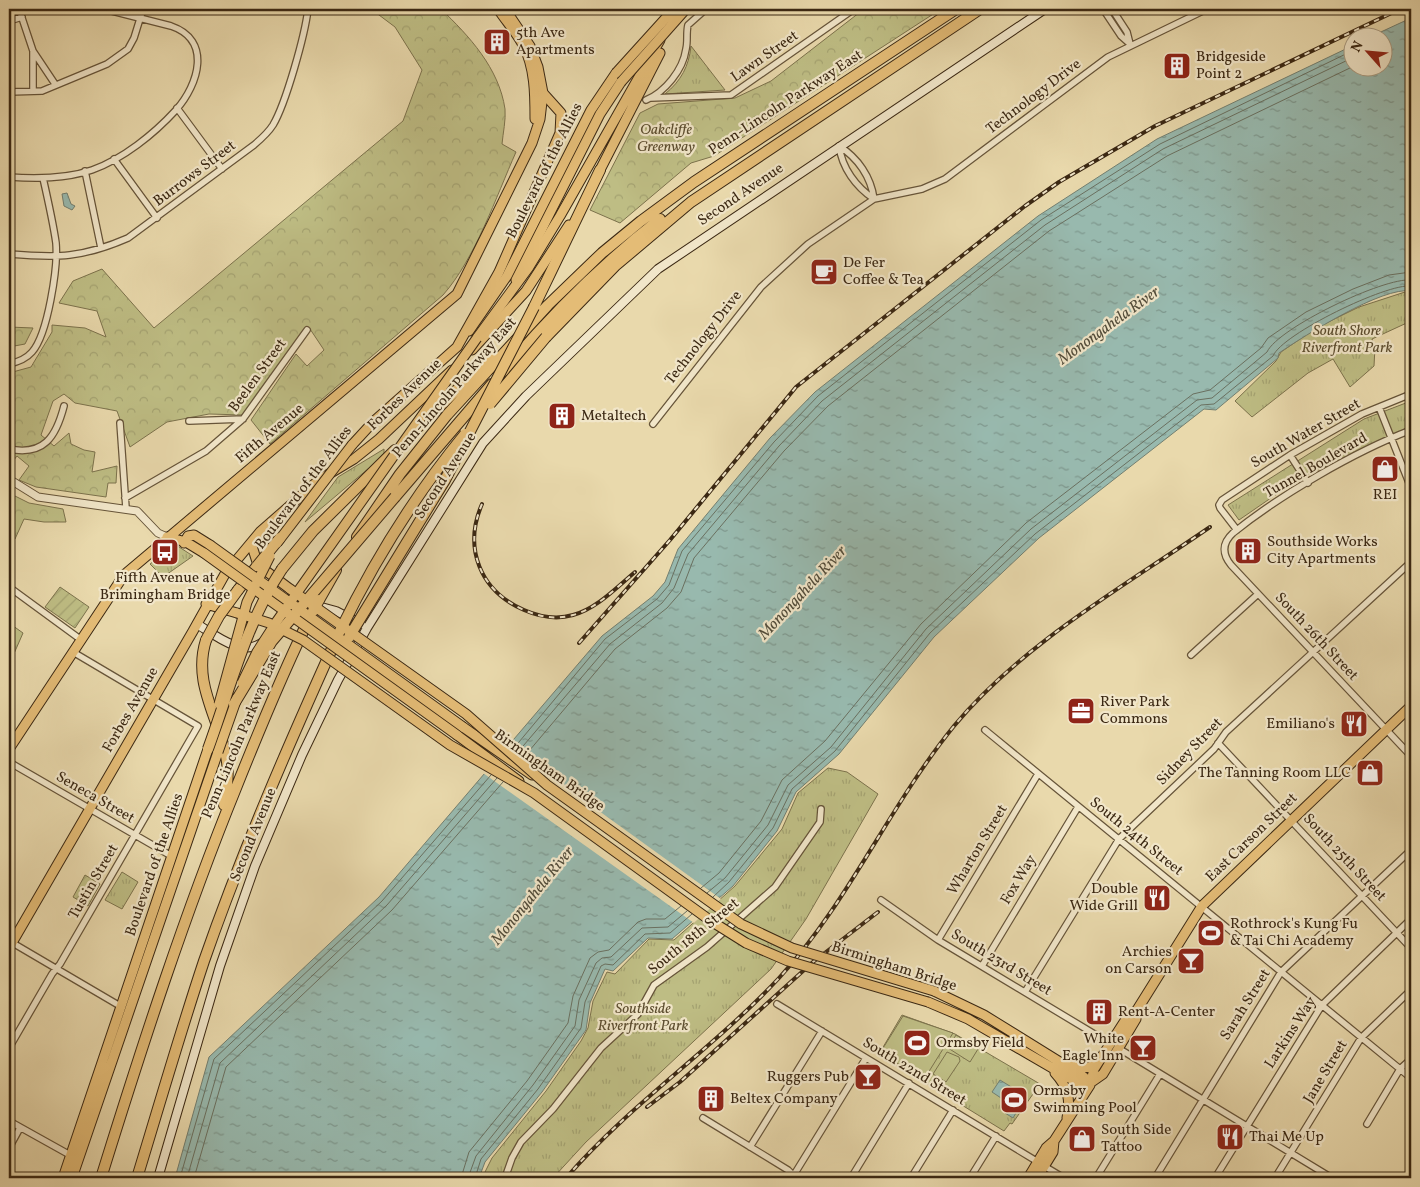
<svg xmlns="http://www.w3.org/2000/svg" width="1420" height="1187" font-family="Vollkorn,serif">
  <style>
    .grass { fill: url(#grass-tufts); stroke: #7c724c }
    .forest { fill: url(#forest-crowns); stroke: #7c724c }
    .garden { fill: url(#garden-furrows); stroke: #7c724c }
    .pitch { fill: #bebd84; stroke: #7c724c }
    .water { fill: url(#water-ripples); stroke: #737f70 }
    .pier { fill: #e9d9ac }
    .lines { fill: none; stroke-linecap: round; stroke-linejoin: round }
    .shore { stroke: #6a7060; stroke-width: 1 }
    .minor-casing { stroke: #665439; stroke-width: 8 }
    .tertiary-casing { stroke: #665439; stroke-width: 9 }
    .secondary-casing { stroke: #3b2813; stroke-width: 10 }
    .primary-casing { stroke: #3b2813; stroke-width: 11 }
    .trunk-casing { stroke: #3b2813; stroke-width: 11 }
    .motorway-casing { stroke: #3b2813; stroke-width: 12 }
    .minor { stroke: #f1e6c9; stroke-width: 5.5 }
    .tertiary { stroke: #f1e6c9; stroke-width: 7 }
    .secondary { stroke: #f1e6c9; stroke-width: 8 }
    .primary { stroke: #e4bc76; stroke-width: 9 }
    .trunk { stroke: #e4bc76; stroke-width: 9 }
    .motorway { stroke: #e4bc76; stroke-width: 10 }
    .rail-casing { stroke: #3b2813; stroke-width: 4 }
    .rail { stroke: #f1e6c9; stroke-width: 2; stroke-dasharray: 5.5; stroke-linecap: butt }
    .primary-bridge-casing { stroke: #3b2813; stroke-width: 11; stroke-linecap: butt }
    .trunk-bridge-casing { stroke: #3b2813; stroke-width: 11; stroke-linecap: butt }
    .motorway-bridge-casing { stroke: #3b2813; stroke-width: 12; stroke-linecap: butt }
    .primary-bridge { stroke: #e4bc76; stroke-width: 9 }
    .trunk-bridge { stroke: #e4bc76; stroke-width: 9 }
    .motorway-bridge { stroke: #e4bc76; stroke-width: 10 }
    .labels { text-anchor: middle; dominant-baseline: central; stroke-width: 4.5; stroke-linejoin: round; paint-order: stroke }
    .poi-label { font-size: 15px; fill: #3b2813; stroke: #f1e6c9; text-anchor: start }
    .street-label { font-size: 15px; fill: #3b2813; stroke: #f1e6c9 }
    .park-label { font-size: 15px; font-style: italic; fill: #5c4d2f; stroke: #f1e6c9 }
    .water-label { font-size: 16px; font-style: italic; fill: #524c3a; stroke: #f1e6c9 }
  </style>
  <defs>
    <pattern id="grass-tufts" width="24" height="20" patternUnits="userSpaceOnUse" patternTransform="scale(1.25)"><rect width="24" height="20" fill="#bebd84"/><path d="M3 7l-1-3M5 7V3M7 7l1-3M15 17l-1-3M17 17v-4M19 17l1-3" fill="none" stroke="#a4a271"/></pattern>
    <pattern id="forest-crowns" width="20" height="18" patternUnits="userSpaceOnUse" patternTransform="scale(1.25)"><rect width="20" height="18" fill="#bebd84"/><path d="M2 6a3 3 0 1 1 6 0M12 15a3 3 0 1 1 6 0" fill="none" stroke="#a4a271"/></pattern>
    <pattern id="garden-furrows" width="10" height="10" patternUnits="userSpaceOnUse" patternTransform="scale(1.25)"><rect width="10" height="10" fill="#bebd84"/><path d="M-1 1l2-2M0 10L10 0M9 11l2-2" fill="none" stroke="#a4a271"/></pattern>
    <pattern id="water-ripples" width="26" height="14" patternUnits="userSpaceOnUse" patternTransform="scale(1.25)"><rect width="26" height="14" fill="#98b9ae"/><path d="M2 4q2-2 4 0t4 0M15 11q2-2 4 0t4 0" fill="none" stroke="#7d968c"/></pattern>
  </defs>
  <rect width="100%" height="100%" fill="#e9d9ac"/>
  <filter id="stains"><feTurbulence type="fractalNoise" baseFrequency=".004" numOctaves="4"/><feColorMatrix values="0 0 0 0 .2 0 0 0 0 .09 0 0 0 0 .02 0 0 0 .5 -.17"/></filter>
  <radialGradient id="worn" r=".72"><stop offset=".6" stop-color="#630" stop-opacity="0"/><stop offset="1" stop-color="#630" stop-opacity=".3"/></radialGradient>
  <!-- grass -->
  <path class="grass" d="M691,46L725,90L665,94C681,81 689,66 691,46Z
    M1408,291L1411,292V321L1372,339L1375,347L1374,366L1350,387L1333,359L1308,373L1252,417L1235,401L1276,361L1281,352L1316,328L1359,307Z
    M1411,401V426L1297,480L1239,520L1228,505L1364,419Z
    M384,449V453L375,463L305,522L338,477Z
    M176,545L193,556L163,577L150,564Z
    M828,768L847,772L878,794L806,919L771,969L586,1142L553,1178H482L492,1158L546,1091L581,1041L588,1028L593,1001L607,972L615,974L649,939L674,940L735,886L782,829L798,793Z
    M122,872L138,882L122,909L105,900Z
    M902,1015L955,1034L1040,1084L1012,1124L1010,1123L1004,1131L879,1054Z"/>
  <!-- forest -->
  <path class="forest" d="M371,9H441C469,36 499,68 505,109C506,120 503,133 502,144L516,152C496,197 475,259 443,295L270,444L251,420L296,354L307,366L324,350L310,329H304L243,415L209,414L167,422L130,447L117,411L75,403L64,394L53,401L41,435L54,446L69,433L71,444L84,450L95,452L92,472L117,466L116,483H108L106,497L36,487L19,480L29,466L17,456L13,461H9V373L31,367L52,332V325L85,328L106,337L97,311L59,303L73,281L102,269L154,328L403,121L422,70L395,27Z
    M864,9H941L714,156L691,163L620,223L590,210L640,113L658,104L735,98L771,81Z
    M9,327L33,328L25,344L9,347Z
    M9,493L29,503L63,509L66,522H44L24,519L15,539L9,535Z
    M9,623L23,633L9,665Z"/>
  <!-- garden -->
  <path class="garden" d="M60,587L89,607L75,628L45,607Z
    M85,875L100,884L88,906L73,897Z"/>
  <!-- pitch -->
  <path class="pitch" d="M903,1016L953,1033L928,1073V1078L923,1079L880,1053Z
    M956,1035L978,1049L970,1062L948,1048Z
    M947,1052L959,1057L960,1061L946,1082L933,1074Z"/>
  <!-- water -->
  <path class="water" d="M1411,18V291C1383,286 1304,336 1279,353L1278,358L1216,410L1204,409L1039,538L934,637L839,754L796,792L777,831L733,886L672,939L648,938L613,971L605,969L590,1003L586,1030L542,1092L485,1162L479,1178H175L209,1057L379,897L602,636L653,596L665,582L678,549L770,438L815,392L1038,216L1157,139L1352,46V68H1382V38L1370,37Z
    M67,193L71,204L75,206L72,210L64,206L62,194Z
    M1000,1080L1026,1096L1013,1118L1005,1113L1010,1104L992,1092Z"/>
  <!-- pier -->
  <path class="pier" d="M508,743L527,759L721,899L694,923L483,773Z"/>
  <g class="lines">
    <!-- shore -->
    <path class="shore" d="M514,748L605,639L657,599L669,585L682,551L774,442L818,396L1041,220L1160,144L1352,51
      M518,752L610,644L662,603L674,588L688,554L779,446L822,401L1045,225L1163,149L1352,58
      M524,757L615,649L667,608L681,592L694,558L784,451L828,406L1049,231L1167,156L1352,67
      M701,888L719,873L761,821L782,780L825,741L921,624L1026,523L1193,394L1210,390L1261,348L1268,338L1306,312L1353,289L1389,275L1411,272
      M707,893L725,878L768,825L788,785L831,747L926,629L1031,529L1197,400L1212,398L1267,352C1278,328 1384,277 1411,280
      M713,897L729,882L773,828L792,789L835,751L930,633L1035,534L1201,405L1214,404L1273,356C1282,334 1387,283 1411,286
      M180,1178L214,1059L382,901L491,775
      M187,1178L220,1063L387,905L497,778
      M194,1178L226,1067L392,910L503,782
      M461,1178L469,1152L527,1081L568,1023L573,996L590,958L598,952L609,950L638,922L646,919H665L681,906
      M468,1178L476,1156L533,1085L575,1026L579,1000L596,963L602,958L611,957L642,928L668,927L687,911
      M475,1178L481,1159L538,1089L581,1028L585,1002L601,966L605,964L613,965L645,934L670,933L692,914"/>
    <defs>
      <path id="minor" d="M19,9L33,51L55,84
        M1103,9L1121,36L1130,44
        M1112,9L1127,32L1130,44
        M9,21L22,17
        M33,52V90
        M9,92L42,91L107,64L128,49L134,38L143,9
        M651,98L731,95L854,9
        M646,100C665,92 683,70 686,49C688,41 686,33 688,25L706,9
        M177,108L222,169
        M839,146C842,168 856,187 874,199
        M839,146C858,158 871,177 874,199
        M114,159L157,218
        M85,171L101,248
        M9,177C37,179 65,179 92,170C123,159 154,134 176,110C199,84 212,40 171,26L104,9
        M9,254C58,258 82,258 128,238L254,145C261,139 268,133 273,125C286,103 305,35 308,9
        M9,364C18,362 26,359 32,352C48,334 58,267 56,243C53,222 48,200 43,178
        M1379,407L1411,488
        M189,421L243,419
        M120,423L126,508
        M653,424L761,287L808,244L874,199L922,189L945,179L1108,57L1207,9
        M1411,430C1354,452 1280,495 1233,533C1222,543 1222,554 1231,565L1411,756
        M9,449C44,456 56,437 64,406
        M1290,455L1308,483
        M125,498L206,451L243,419L307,330
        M1237,530L1220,508L1219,505L1222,500L1290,455L1362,414L1411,394
        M9,587L80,639
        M1191,655L1258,594
        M985,730L1411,1078
        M1218,743L1411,948
        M9,762L168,854
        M881,900L938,940L1111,1044
        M938,940L1038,774
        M11,942L120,1006
        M982,966L1078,807
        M1025,992L1119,839L1214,749L1226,732L1411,562
        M777,1004L1038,1162
        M9,1048L52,974L60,964L198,726L73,652
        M1118,1048L1332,1178
        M703,1118L788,1170L796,1178
        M9,1121L70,1155
        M1367,1124L1400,1069L1411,1059
        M750,1147L822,1031
        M9,1148L20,1128
        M1044,1166L1064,1178
        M505,1178L512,1158L521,1142L553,1109L601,1048L638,1014L654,985L707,947L775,887L820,822L821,809
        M792,1178L866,1058
        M851,1178L909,1083
        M911,1178L953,1110
        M970,1178L996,1136
        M1096,1178L1160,1074
        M1155,1178L1281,972L1411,850
        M1215,1178L1322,1005L1411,919
        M1275,1178L1361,1038L1411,990"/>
      <path id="tertiary" d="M9,479L38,497L137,511L158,533L167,537"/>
      <path id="secondary" d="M314,605L336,611L361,624
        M197,624C215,635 242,658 263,642
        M158,1178L220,966L255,866L302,755L338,680L367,628L483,443L526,396L658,269L1045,9"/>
      <path id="primary" d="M498,9C506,21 516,32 523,45C535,67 535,95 535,119
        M516,280L600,114L621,82
        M469,331L507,276L591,110L616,73
        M472,350L526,291L569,225
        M167,537L186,542L204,553
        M184,543L188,536L194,535L210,545
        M251,543L258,565L290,589
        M206,604L237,613
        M463,727L532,775
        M457,735L519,781
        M9,749L124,575L457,294L532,143L540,119L543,93
        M9,948L193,631L225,574L260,532L319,480L354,459L379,439L452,370
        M934,991L984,1015L1084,1077L1090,1085
        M928,1002L968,1019L1080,1084L1090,1085
        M1069,1062C1081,1068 1087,1071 1098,1062
        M1055,1073C1068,1087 1071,1100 1067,1118
        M1093,1081L1103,1074L1136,1019L1137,1010
        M1028,1178L1046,1148L1054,1141L1090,1085L1094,1069L1128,1016L1137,1010L1202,906L1411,706
        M1037,1178L1053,1152L1054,1141"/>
      <path id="trunk" d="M600,170L660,53
        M477,338L529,267L560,216L660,40
        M352,445L374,421L457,347L499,272L560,133L561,113L543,93L538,67L530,46L505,9
        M63,1178L208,749
        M72,1178L218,752"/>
      <path id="motorway" d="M534,307L600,170
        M546,337L615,266L691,202L980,9
        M504,371C551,315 602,264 660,219
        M412,433L492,356
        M395,497L492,384
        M357,537L400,474L447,415L548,305L602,253L641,221L694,182L956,9
        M282,569L313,531L395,450
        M238,590L257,566
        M319,600L336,570
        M206,640C193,681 216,713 225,752C230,769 227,787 224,805
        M101,1178C142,1046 184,916 236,788C260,728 284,669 313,611
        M137,1178C159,1106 180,1033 204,961C243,849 291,739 340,631"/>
    </defs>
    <!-- minor casing -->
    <use href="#minor" class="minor-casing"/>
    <!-- tertiary casing -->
    <use href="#tertiary" class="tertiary-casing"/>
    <!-- secondary casing -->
    <use href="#secondary" class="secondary-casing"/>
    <!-- primary casing -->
    <use href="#primary" class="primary-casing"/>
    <!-- trunk casing -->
    <use href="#trunk" class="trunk-casing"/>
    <!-- motorway casing -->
    <use href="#motorway" class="motorway-casing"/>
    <!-- minor -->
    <use href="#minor" class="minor"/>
    <!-- tertiary -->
    <use href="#tertiary" class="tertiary"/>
    <!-- secondary -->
    <use href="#secondary" class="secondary"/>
    <!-- primary -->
    <use href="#primary" class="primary"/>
    <!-- trunk -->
    <use href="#trunk" class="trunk"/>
    <!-- motorway -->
    <use href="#motorway" class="motorway"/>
    <defs>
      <path id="rail" d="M482,504C463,548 480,591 524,610C540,617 556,620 573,615C596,609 616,588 635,572
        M579,643L670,540L796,387L1025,206L1059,182L1155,126L1400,9
        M647,1107L680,1082L813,962L878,912
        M566,1178C630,1104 713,1049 779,978C849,902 889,806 954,726C1022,644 1123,587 1210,527"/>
    </defs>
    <!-- rail casing -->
    <use href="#rail" class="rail-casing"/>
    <!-- rail -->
    <use href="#rail" class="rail"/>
    <defs>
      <path id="primary-bridge" d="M616,73L674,9
        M621,82L685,10
        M210,545L463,727
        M204,553L457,735
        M290,589L466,714L547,785L741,924L792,948L934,991
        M237,613L269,623L303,640L450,745L534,793L711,921L746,943L788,961L928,1002"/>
      <path id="trunk-bridge" d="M277,543L352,445
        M242,683L257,652L277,621L477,338
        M219,704L247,602L270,556
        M218,752L237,698"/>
      <path id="motorway-bridge" d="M490,404L546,337
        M257,566L280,538
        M313,611L319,600
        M340,631C374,561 415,495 465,434
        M349,637L445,480L534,307
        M206,640L219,616L238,590
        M234,704L272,641L395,497
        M208,749C230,689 246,623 282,569"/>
    </defs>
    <!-- primary-bridge casing -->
    <use href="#primary-bridge" class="primary-bridge-casing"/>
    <!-- trunk-bridge casing -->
    <use href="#trunk-bridge" class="trunk-bridge-casing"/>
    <!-- motorway-bridge casing -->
    <use href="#motorway-bridge" class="motorway-bridge-casing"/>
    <!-- primary-bridge -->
    <use href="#primary-bridge" class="primary-bridge"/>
    <!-- trunk-bridge -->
    <use href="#trunk-bridge" class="trunk-bridge"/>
    <!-- motorway-bridge -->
    <use href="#motorway-bridge" class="motorway-bridge"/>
  </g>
  <!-- icons -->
  <defs>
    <symbol id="building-square" viewBox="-11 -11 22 22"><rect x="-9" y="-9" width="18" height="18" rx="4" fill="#8f2418" stroke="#f1e6c9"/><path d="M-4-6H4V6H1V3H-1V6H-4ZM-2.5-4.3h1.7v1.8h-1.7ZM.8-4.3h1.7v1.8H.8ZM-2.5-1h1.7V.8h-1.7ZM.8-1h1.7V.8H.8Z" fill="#fff"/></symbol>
    <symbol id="cafe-square" viewBox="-11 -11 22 22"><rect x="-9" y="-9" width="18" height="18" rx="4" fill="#8f2418" stroke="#f1e6c9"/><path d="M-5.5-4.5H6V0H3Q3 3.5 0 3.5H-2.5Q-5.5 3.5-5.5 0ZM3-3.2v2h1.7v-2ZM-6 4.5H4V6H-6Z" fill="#fff"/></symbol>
    <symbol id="shop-square" viewBox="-11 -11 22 22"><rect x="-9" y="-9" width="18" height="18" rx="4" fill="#8f2418" stroke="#f1e6c9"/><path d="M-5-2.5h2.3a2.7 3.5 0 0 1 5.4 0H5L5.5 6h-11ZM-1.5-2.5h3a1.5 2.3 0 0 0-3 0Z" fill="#fff"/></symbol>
    <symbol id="bus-square" viewBox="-11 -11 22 22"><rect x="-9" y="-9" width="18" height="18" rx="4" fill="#8f2418" stroke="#f1e6c9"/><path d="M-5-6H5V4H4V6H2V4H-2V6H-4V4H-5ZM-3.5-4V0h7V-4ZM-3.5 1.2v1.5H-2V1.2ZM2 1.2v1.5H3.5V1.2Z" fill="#fff"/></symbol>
    <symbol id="office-square" viewBox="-11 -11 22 22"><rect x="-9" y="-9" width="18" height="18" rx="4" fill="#8f2418" stroke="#f1e6c9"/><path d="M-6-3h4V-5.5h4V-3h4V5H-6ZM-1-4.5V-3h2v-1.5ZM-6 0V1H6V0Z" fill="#fff"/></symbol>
    <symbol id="restaurant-square" viewBox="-11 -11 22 22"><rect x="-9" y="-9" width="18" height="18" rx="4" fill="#8f2418" stroke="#f1e6c9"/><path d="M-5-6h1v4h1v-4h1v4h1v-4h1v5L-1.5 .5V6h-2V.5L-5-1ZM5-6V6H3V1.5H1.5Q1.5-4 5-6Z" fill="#fff"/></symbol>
    <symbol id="stadium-square" viewBox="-11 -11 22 22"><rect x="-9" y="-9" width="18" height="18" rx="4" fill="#8f2418" stroke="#f1e6c9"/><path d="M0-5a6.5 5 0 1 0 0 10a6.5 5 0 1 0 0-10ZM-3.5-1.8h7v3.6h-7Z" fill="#fff"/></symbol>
    <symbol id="bar-square" viewBox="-11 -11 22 22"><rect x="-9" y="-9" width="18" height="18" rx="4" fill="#8f2418" stroke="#f1e6c9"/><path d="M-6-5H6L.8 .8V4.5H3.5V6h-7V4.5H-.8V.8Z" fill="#fff"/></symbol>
  </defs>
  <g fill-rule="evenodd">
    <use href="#building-square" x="481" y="26" width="32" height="32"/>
    <use href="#building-square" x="1161" y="50" width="32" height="32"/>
    <use href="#cafe-square" x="808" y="256" width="32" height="32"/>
    <use href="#building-square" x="546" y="400" width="32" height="32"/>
    <use href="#shop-square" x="1369" y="453" width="32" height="32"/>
    <use href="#building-square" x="1232" y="535" width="32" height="32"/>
    <use href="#bus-square" x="149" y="536" width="32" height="32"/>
    <use href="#office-square" x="1065" y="695" width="32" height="32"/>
    <use href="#restaurant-square" x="1338" y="708" width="32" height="32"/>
    <use href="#shop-square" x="1354" y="757" width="32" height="32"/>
    <use href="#restaurant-square" x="1141" y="882" width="32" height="32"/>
    <use href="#stadium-square" x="1195" y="917" width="32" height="32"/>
    <use href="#bar-square" x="1175" y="945" width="32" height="32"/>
    <use href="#building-square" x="1083" y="996" width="32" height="32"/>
    <use href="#stadium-square" x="901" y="1027" width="32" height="32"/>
    <use href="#bar-square" x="1127" y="1032" width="32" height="32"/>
    <use href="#bar-square" x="852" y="1061" width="32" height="32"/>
    <use href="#building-square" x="695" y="1083" width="32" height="32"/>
    <use href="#stadium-square" x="998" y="1084" width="32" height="32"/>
    <use href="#restaurant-square" x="1214" y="1121" width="32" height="32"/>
    <use href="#shop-square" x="1066" y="1123" width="32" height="32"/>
  </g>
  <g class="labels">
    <!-- poi labels -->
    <g class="poi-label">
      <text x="516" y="33">5th Ave<tspan x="516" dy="17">Apartments</tspan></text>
      <text x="1196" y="57">Bridgeside<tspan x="1196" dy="17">Point 2</tspan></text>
      <text x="843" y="263">De Fer<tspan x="843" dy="17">Coffee &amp; Tea</tspan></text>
      <text x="581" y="416">Metaltech</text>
      <text x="1385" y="495" text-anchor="middle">REI</text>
      <text x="1267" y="542">Southside Works<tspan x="1267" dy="17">City Apartments</tspan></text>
      <text x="165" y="578" text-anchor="middle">Fifth Avenue at<tspan x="165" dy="17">Brimingham Bridge</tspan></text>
      <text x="1100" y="702">River Park<tspan x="1100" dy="17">Commons</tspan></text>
      <text x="1335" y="724" text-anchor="end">Emiliano's</text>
      <text x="1351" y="773" text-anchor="end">The Tanning Room LLC</text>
      <text x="1138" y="889" text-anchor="end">Double<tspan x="1138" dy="17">Wide Grill</tspan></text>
      <text x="1230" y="924">Rothrock's Kung Fu<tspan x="1230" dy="17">&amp; Tai Chi Academy</tspan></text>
      <text x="1172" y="952" text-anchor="end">Archies<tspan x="1172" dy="17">on Carson</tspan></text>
      <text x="1118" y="1012">Rent-A-Center</text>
      <text x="1124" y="1039" text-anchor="end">White<tspan x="1124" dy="17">Eagle Inn</tspan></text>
      <text x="936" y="1043">Ormsby Field</text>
      <text x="849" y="1077" text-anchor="end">Ruggers Pub</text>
      <text x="1033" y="1091">Ormsby<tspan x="1033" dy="17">Swimming Pool</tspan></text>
      <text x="730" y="1099">Beltex Company</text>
      <text x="1101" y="1130">South Side<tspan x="1101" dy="17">Tattoo</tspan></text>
      <text x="1249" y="1137">Thai Me Up</text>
    </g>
    <!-- street labels -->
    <g class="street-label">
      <text transform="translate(765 57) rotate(-35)">Lawn Street</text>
      <text transform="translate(1034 97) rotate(-37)">Technology Drive</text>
      <text transform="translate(786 103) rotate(-33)">Penn-Lincoln Parkway East</text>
      <text transform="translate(545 171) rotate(-63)">Boulevard of the Allies</text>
      <text transform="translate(195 174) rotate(-37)">Burrows Street</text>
      <text transform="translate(741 195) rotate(-34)">Second Avenue</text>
      <text transform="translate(704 338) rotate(-52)">Technology Drive</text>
      <text transform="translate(258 376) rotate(-54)">Beelen Street</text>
      <text transform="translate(455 388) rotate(-49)">Penn-Lincoln Parkway East</text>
      <text transform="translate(405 395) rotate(-44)">Forbes Avenue</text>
      <text transform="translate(270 434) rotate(-40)">Fifth Avenue</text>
      <text transform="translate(1306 434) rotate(-30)">South Water Street</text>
      <text transform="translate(1316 466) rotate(-30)">Tunnel Boulevard</text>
      <text transform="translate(446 476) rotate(-57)">Second Avenue</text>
      <text transform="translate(304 488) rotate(-53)">Boulevard of the Allies</text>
      <text transform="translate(1316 637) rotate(47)">South 26th Street</text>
      <text transform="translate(131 710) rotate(-60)">Forbes Avenue</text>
      <text transform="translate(242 735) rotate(-67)">Penn-Lincoln Parkway East</text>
      <text transform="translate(1190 752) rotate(-46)">Sidney Street</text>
      <text transform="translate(549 771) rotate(35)">Birmingham Bridge</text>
      <text transform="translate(95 798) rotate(30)">Seneca Street</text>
      <text transform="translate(254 835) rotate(-68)">Second Avenue</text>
      <text transform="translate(1136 837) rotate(39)">South 24th Street</text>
      <text transform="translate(1252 838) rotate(-44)">East Carson Street</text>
      <text transform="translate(978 850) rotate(-59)">Wharton Street</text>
      <text transform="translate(1344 858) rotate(47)">South 25th Street</text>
      <text transform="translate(155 865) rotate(-71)">Boulevard of the Allies</text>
      <text transform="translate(1019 880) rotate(-59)">Fox Way</text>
      <text transform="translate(94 882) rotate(-60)">Tustin Street</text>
      <text transform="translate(694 937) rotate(-39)">South 18th Street</text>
      <text transform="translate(1001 963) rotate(31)">South 23rd Street</text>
      <text transform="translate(894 967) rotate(18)">Birmingham Bridge</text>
      <text transform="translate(1246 1005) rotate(-58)">Sarah Street</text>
      <text transform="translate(1291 1033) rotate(-57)">Larkins Way</text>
      <text transform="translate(914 1072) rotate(31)">South 22nd Street</text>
      <text transform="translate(1326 1072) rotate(-59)">Jane Street</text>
    </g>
    <!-- park labels -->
    <g class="park-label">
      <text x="666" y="130">Oakcliffe<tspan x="666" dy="17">Greenway</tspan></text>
      <text x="1347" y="331">South Shore<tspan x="1347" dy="17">Riverfront Park</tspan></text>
      <text x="643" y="1009">Southside<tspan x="643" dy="17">Riverfront Park</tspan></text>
    </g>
    <!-- water labels -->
    <g class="water-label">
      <text transform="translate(1109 326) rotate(-36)">Monongahela River</text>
      <text transform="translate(803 593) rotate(-47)">Monongahela River</text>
      <text transform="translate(533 896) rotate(-51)">Monongahela River</text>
    </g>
  </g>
  <!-- margin -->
  <rect width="1420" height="1187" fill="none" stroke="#e9d9ac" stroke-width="30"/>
  <rect x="10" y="10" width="1400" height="1167" fill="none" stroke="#3b2813" stroke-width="2.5"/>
  <rect x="15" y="15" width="1390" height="1157" fill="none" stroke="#3b2813"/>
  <!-- north arrow -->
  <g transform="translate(1368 52) rotate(297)"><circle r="24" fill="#f1e6c9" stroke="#a89a80"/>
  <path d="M0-4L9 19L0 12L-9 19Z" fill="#8f2418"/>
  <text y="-8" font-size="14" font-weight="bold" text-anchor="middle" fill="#3b2813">N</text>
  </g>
  <rect width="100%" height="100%" filter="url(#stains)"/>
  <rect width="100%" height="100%" fill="url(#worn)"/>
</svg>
